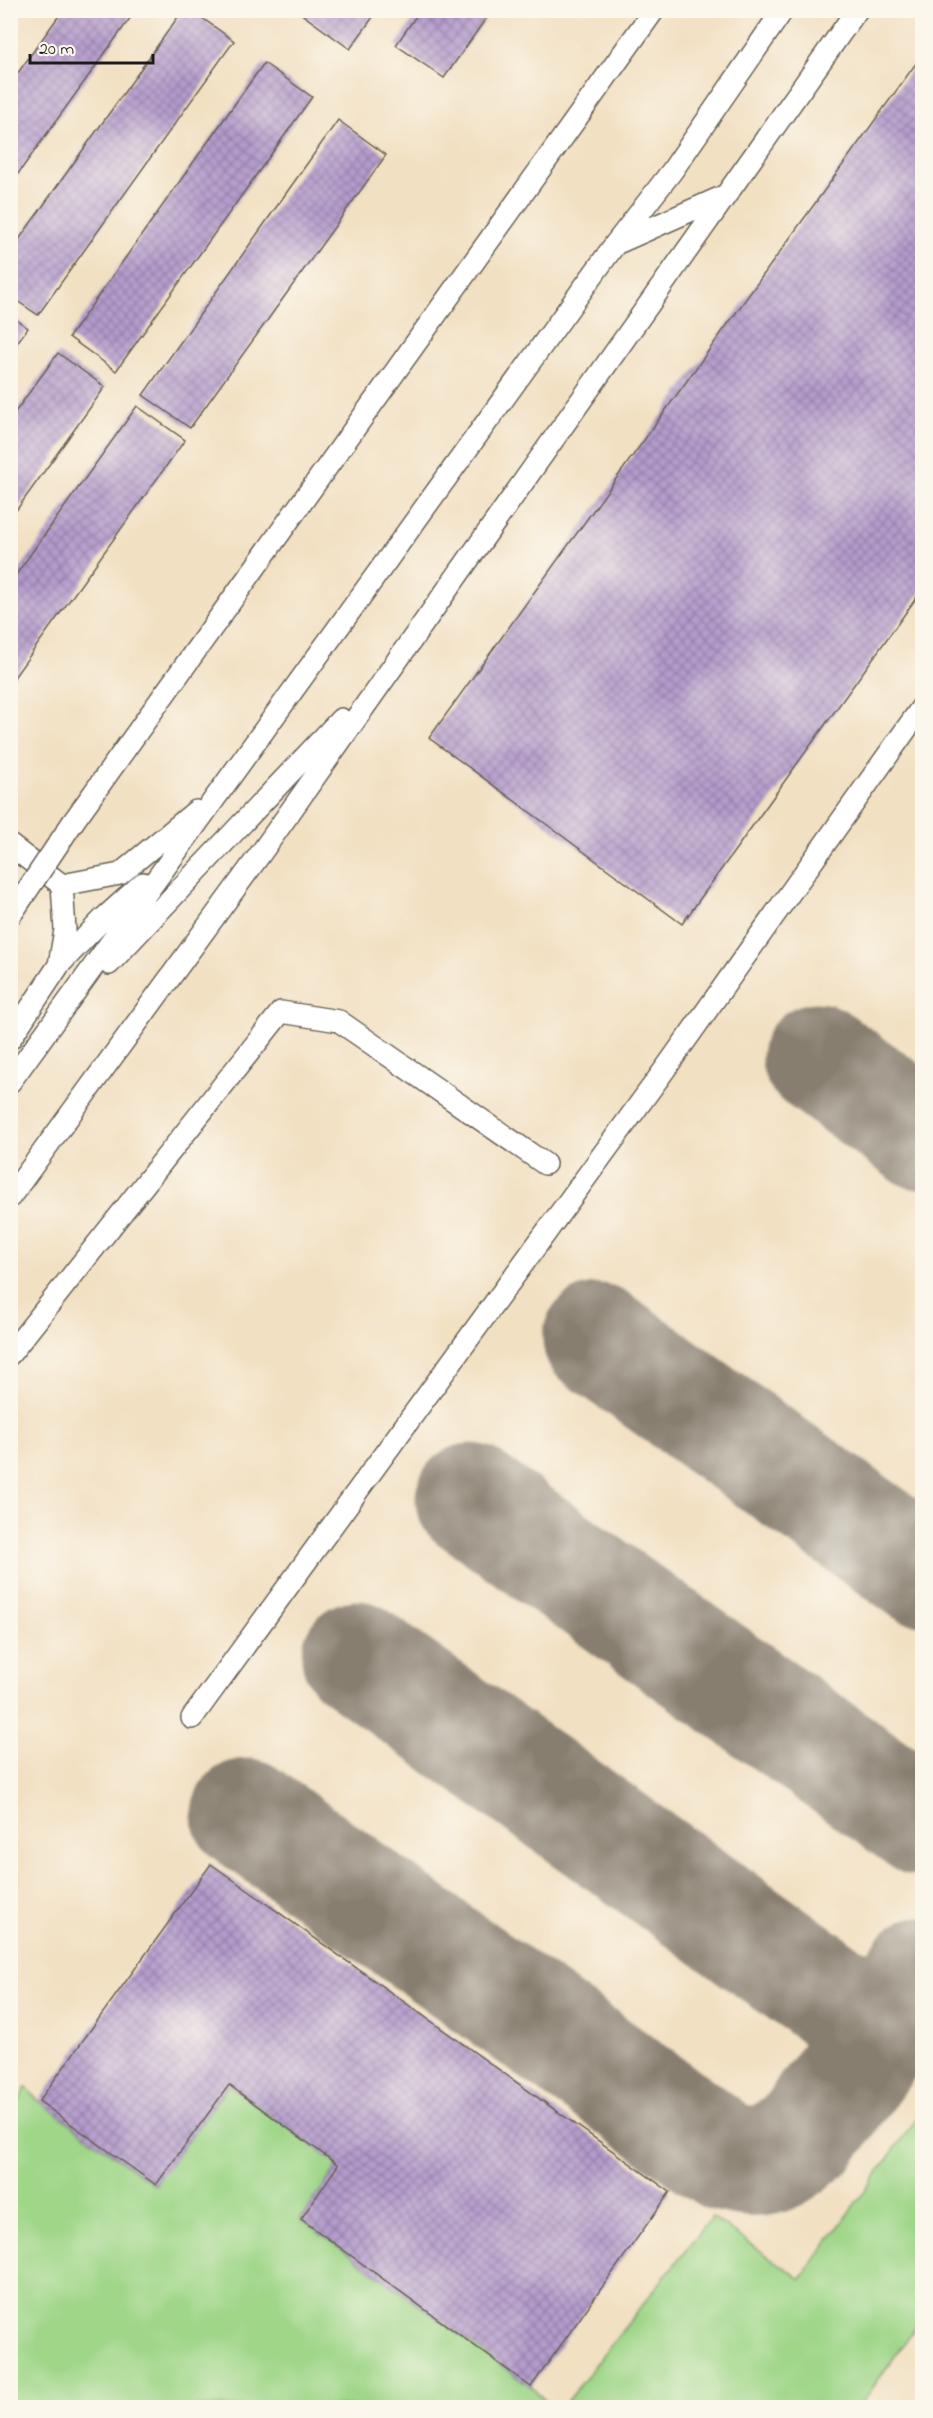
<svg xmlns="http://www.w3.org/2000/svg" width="933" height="2418" font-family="'Indie Flower',sans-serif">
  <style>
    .green { fill: #9fd688; stroke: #5e7952; stroke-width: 1.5 }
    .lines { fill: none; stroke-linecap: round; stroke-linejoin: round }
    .taxiway { stroke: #877e6f; stroke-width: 111 }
    .building { fill: url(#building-cross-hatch) }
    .service-casing { stroke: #676156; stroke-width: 24 }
    .service { stroke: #fff; stroke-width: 21 }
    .service-bridge-casing { stroke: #676156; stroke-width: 24; stroke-linecap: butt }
    .service-bridge { stroke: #fff; stroke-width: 21 }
  </style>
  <defs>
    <pattern id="building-cross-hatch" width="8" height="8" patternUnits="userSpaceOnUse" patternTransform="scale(1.5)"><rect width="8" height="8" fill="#b49bcc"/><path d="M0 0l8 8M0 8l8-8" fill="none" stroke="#927ea5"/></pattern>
  </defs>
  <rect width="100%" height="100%" fill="#fbf7ec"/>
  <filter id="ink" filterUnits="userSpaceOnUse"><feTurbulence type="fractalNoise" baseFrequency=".0167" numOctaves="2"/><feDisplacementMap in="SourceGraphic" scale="12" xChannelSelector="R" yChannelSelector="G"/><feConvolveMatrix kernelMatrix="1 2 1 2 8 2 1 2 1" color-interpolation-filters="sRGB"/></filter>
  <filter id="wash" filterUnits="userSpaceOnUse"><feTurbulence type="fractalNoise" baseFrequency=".008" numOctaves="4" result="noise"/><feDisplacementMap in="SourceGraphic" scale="24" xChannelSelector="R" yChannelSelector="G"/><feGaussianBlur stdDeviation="1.35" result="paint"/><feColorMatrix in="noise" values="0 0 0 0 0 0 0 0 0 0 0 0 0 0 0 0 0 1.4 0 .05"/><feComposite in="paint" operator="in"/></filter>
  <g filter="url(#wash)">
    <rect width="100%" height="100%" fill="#f2e0c2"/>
    <!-- green -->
    <path class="green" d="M229,2085L338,2165L301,2219L531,2387L552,2407H11L10,2119L26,2087L39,2101L155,2185Z
      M922,2111V2318L859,2407H562L712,2217L801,2279Z"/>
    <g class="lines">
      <!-- taxiway -->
      <path class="taxiway" d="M817,1058L922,1134
        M598,1339L922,1570
        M471,1499L922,1821
        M357,1656L836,1999C871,2011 879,2009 910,1990
        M247,1814L724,2156C764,2168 777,2159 807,2133L922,1972"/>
    </g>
    <g id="blocks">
      <!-- building -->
      <path class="building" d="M10,10H18L10,21Z
        M63,10H136L10,185V84Z
        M183,10H191L234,41L38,315L10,296V252Z
        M306,10H378L350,49L303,15Z
        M420,10H492L444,78L396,45Z
        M922,55V590L682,924L429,738Z
        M264,63L312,97L116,371L69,337Z
        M338,120L386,155L190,428L143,395Z
        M10,315L28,328L10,352Z
        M58,353L105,387L10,519V419Z
        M137,406L185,440L10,683V583Z
        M211,1864L670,2192L531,2387L301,2219L338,2165L229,2085L156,2185L39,2101Z"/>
    </g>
  </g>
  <g filter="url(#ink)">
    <use href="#blocks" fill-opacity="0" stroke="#676156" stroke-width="1.5"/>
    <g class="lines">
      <defs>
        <path id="service" d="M620,242L726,195
          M73,822L654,10
          M10,845L62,885L65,930L59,965L10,1039
          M62,885L120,874L196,811
          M109,964L341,719
          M58,966L103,919L143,883
          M10,1082L616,243L672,171L783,10
          M10,1197L261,853L857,10
          M10,1354L281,1012L339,1021L545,1164
          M192,1718L668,1065L922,707"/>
      </defs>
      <!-- service casing -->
      <use href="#service" class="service-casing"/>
      <!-- service -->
      <use href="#service" class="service"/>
      <defs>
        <path id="service-bridge" d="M10,916L73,822"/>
      </defs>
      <!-- service-bridge casing -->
      <use href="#service-bridge" class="service-bridge-casing"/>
      <!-- service-bridge -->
      <use href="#service-bridge" class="service-bridge"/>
    </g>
  </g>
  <!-- margin -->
  <rect width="933" height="2418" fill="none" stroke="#fbf7ec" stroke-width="36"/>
  <!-- scale -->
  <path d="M30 54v9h123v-9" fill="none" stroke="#1c1c1c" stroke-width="3"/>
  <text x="39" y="54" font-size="18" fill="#1c1c1c" stroke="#fbf7ec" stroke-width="4.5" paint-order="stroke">20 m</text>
</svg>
